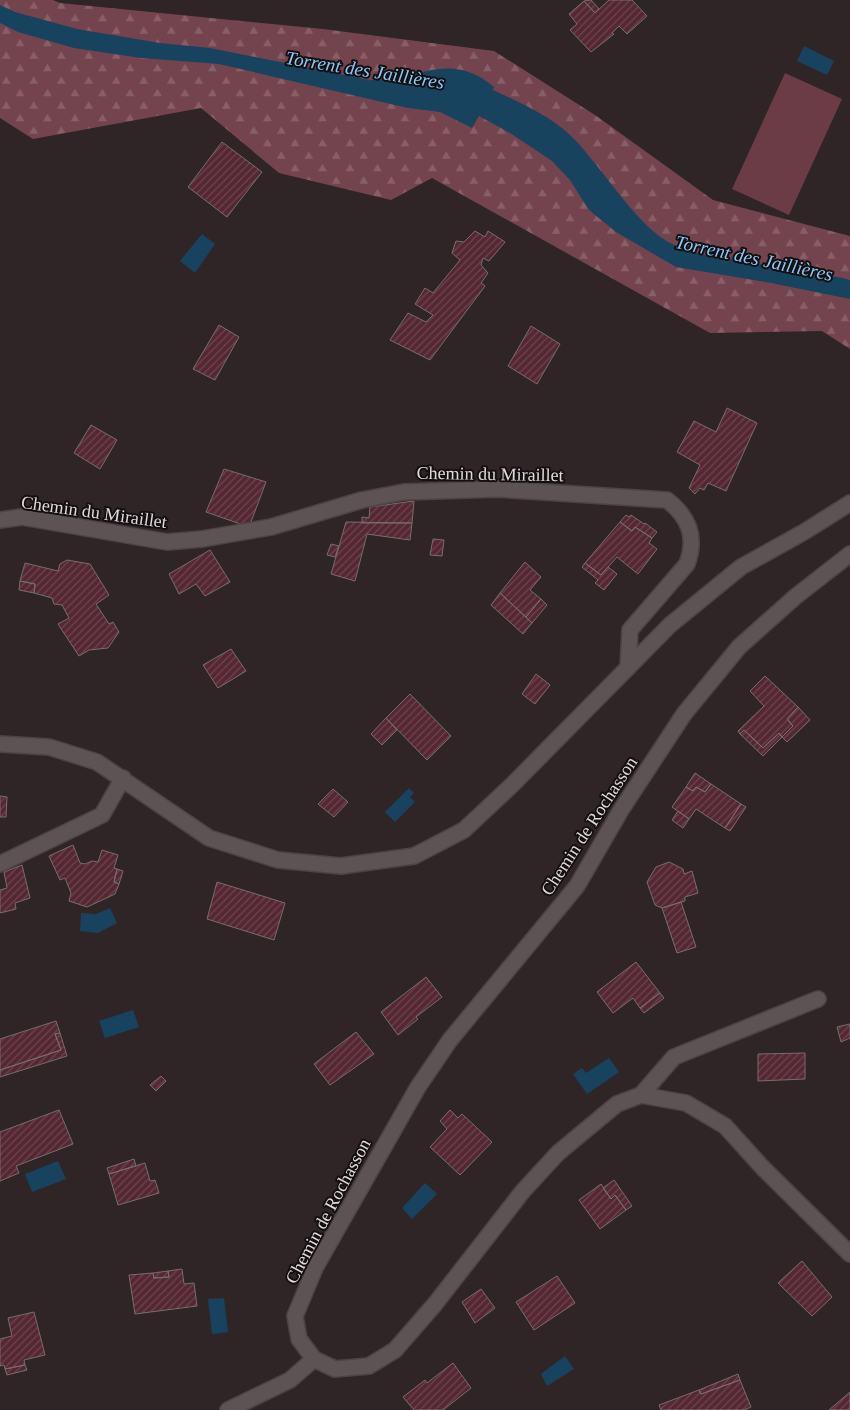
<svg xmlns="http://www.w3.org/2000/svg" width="850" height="1410" font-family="'Times New Roman',serif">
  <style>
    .forest { fill: url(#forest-firs) }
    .garden { fill: #6b3c46 }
    .water { fill: #18435f }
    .building { fill: url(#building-hatch); stroke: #786d6e }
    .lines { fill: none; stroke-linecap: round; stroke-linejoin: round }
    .minor-casing { stroke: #4b4345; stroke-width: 18 }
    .minor { stroke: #5d5254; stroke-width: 15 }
    .labels { text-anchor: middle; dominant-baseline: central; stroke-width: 4; stroke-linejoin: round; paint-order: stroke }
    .street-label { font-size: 18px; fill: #e0d9da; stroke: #140f10 }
    .water-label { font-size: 19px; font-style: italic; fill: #85c9fa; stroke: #140f10 }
  </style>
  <defs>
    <pattern id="forest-firs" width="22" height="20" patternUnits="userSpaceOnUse" patternTransform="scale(1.25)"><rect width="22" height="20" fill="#74444e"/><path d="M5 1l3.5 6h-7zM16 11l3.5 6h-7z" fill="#885e67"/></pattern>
    <pattern id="building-hatch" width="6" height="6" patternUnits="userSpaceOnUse" patternTransform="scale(1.25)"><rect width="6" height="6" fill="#542732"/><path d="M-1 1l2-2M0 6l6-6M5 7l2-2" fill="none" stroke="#6c464f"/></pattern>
  </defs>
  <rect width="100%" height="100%" fill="#2f2527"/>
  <!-- forest -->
  <path class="forest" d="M0,0H53L60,3L323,29L494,51L595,115L713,200L850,236V349L822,331L710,333L432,178L391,200L279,173L201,108L33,139L0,118Z"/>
  <!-- garden -->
  <path class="garden" d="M785,73L842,99L789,215L732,189Z"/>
  <!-- water -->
  <path class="water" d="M0,5L15,12L77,29L160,43L210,48L369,80C419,82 448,49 494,87L493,90C523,104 554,117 577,142C602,169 635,221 665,240C690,255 721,258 749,262C781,268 812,273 843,278L850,280V299L771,283L676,267L616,232L589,210L570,180L552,161L510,133L479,116L472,128L440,112L408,108L219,64L141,58L74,48L18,32L0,23Z
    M804,46L834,61L827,75L797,61Z
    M202,234L215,244L195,273L180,261Z
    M409,788L414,793L410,797L415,802L395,822L385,812Z
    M110,908L117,923L98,933L80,931L81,913L96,914Z
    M133,1010L139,1027L105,1038L99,1021Z
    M609,1058L619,1072L587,1094L573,1074L582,1068L586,1073Z
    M58,1161L66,1179L32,1192L25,1174Z
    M425,1183L437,1194L412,1219L402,1208Z
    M224,1298L228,1332L212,1334L208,1299Z
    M565,1356L574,1369L547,1386L541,1374Z"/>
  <!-- building -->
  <path class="building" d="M591,0L599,9L595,13L584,1Z
    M609,0H632L647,16L627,34L619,26L612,33L614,34L591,52L570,30L577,24L569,14L584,1L595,13Z
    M222,142L262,172L227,217L188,187Z
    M475,231L485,237L488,231L505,242L489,261L483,258L481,265L488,273L481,283L485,286L430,360L390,340L408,313L426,322L433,315L415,304L425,288L433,293L460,260L452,253L456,241L464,242Z
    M219,325L239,337L215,380L193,369Z
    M531,326L560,344L537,384L508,366Z
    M727,408L757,423L726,491L708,483L704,490L700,488L695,494L689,488L700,465L677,452L694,421L716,432Z
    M91,425L117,440L100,469L74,453Z
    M224,469L266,482L249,527L206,512Z
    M414,501L412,523H362V517L369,518L370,507Z
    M626,515L629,517L631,515L644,524L645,523L657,532L652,538L635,527L632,531L620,522Z
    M346,522L412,523L410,540L367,534L355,581L331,574Z
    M620,522L632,531L635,527L652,538L649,543L657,549L638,574L617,557L601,575L585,563Z
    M433,539L444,540L442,556L430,555Z
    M331,544L339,546L335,557L327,555Z
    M210,550L230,582L205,596L196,584L179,594L169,574Z
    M67,560L90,564L109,595L96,604L109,624L113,622L119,632L108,648L89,650L79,656L58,624L69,618L62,605L54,604L52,598L34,593L35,584L20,581L25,563L58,571L60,564Z
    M525,562L541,577L530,590L541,599L526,617L500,593Z
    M585,563L601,575L608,567L617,574L604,590L595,583L598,580L582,567Z
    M20,581L35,584L34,593L19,590Z
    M500,593L532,623L523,634L491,605Z
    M541,599L547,605L532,623L526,617Z
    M231,649L246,671L218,688L203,665Z
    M536,674L550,685L535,704L522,694Z
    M765,676L798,707L787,719L793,726L782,737L779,733L763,748L744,730L740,734L738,731L764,706L750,691Z
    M410,694L451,736L427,760L386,718Z
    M798,707L810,720L787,742L782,737L793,726L787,719Z
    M386,718L397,730L382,745L371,734Z
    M744,730L763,748L779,733L782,737L763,756L740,734Z
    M695,773L711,784L705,792L696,787L693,791L686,787Z
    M711,784L741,804L725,828L696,809L689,819L672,807L686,787L693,791L696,787L705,792Z
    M333,789L348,802L334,817L318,804Z
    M0,796L7,797L6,817H0Z
    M741,804L746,807L730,831L725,828Z
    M678,811L689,819L683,828L672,820Z
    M73,845L80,863L85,864L92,861L98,862L102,850L118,855L114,868L117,869L114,882L119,884L115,894L87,907L69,901L71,893L65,878L60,880L49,856Z
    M669,862L683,869L684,874L692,871L698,893L685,897V901L662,908L655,905L647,882L656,867Z
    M22,865L30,898L15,903L16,909L0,913V890L7,888L4,872Z
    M117,869L123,871L119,884L114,882Z
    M217,882L285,903L274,940L207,919Z
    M681,902L696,947L677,953L662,908Z
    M636,962L660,993L640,1008L633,998L613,1013L597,992Z
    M426,977L442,997L416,1017L418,1019L398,1035L381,1012Z
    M660,993L664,998L644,1013L640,1008Z
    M56,1021L60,1033L55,1034L61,1050L0,1070V1039Z
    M850,1024V1038L841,1042L837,1027Z
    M356,1032L374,1054L330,1085L314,1064Z
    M60,1033L67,1056L0,1077V1070L61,1050L55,1034Z
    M805,1053V1079L758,1081V1054Z
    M161,1076L166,1081L156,1091L150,1085Z
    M59,1110L73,1144L16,1166L19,1173L0,1181V1132Z
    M450,1110L458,1118L462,1114L492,1142L460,1175L430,1147L447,1129L440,1121Z
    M134,1159L136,1166L109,1174L107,1168Z
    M145,1163L150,1181L155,1180L159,1193L118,1205L109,1174Z
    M614,1180L632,1206L626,1210L615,1195L611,1199L603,1188Z
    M601,1184L611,1199L615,1195L626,1210L600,1229L579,1200Z
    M802,1261L832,1297L812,1316L778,1283Z
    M182,1269L184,1284L194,1283L197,1306L135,1314L129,1275L153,1273L154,1278L169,1277L168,1271Z
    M168,1271L169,1277L154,1278L153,1273Z
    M557,1276L575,1303L534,1330L516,1302Z
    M481,1289L495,1308L475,1323L462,1302Z
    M34,1312L45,1355L24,1360L25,1365L5,1369L4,1365L0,1366V1339L12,1336L8,1318Z
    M453,1363L471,1388L443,1410H414L403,1397L425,1380L427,1383Z
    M25,1365L27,1370L7,1375L5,1369Z
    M738,1374L740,1380L701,1394L699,1390Z
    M740,1380L751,1407L744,1410H661L659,1405L699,1390L701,1394Z
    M850,1392V1410H829Z"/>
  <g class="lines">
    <defs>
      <path id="minor" d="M0,520L22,517L167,542L202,539L271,527L362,500L404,492L498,489L667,500C689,517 697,537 687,564L630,630L628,668
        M850,554L795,597L739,647L684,714L621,810L577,886L450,1040L418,1087L315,1268L295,1316L299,1339L314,1359L335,1369L369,1366L395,1350L435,1304L523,1191L558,1153L617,1104L641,1095L686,1103L725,1126L763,1168L850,1254
        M0,744L49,747L97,762L209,838L278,860L341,866L414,856L464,830L513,784L670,625L741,567L804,532L850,503
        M0,864L102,815L123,778
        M641,1095L674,1057L818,999
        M228,1410L290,1380L314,1359"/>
    </defs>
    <!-- minor casing -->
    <use href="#minor" class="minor-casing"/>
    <!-- minor -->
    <use href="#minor" class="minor"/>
  </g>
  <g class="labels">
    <!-- street labels -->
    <g class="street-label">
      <text transform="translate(490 474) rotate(1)">Chemin du Miraillet</text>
      <text transform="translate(94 512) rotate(8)">Chemin du Miraillet</text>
      <text transform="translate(589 826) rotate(-57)">Chemin de Rochasson</text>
      <text transform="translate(328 1211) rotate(-62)">Chemin de Rochasson</text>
    </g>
    <!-- water labels -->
    <g class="water-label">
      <text transform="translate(365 70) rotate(9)">Torrent des Jaillières</text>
      <text transform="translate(754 258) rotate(12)">Torrent des Jaillières</text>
    </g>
  </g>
</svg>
